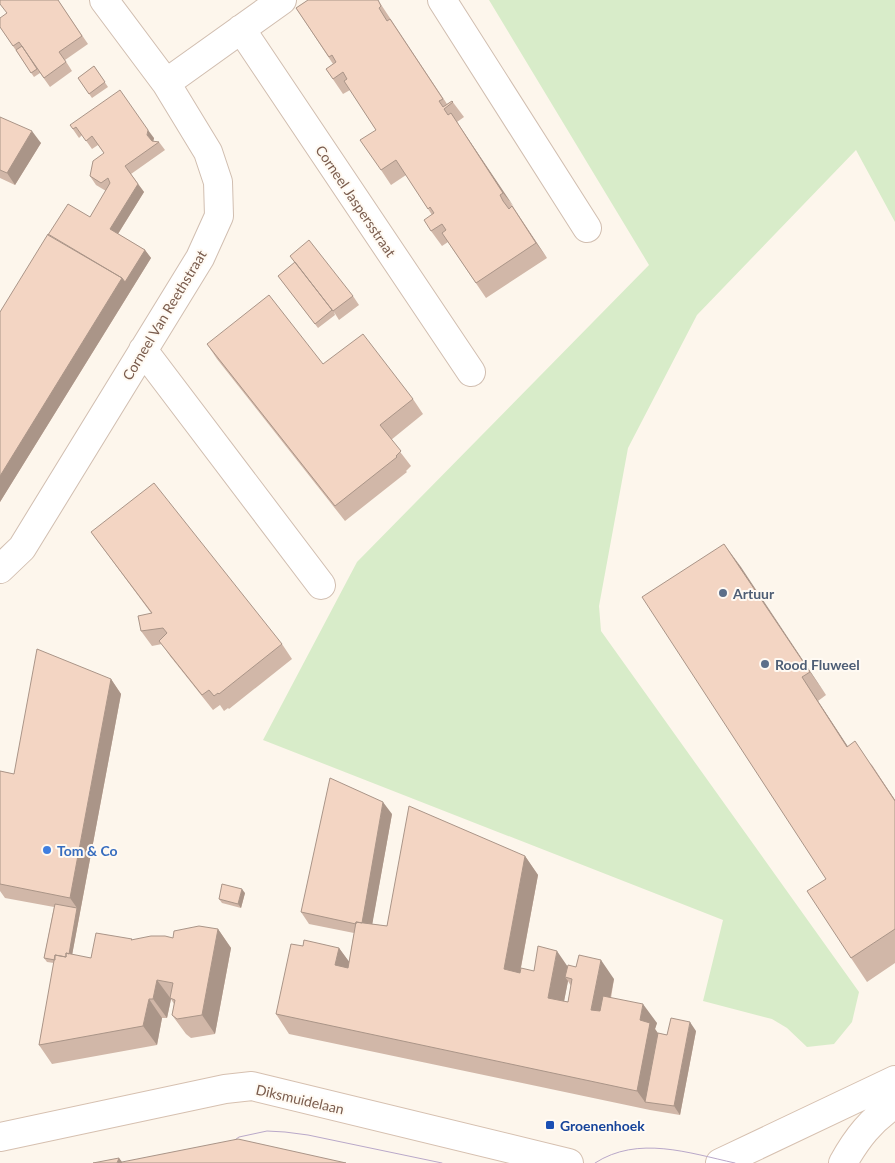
<svg xmlns="http://www.w3.org/2000/svg" width="895" height="1163" font-family="Lato,sans-serif">
  <style>
    .green { fill: #d8ecc9 }
    .lines { fill: none; stroke-linecap: round; stroke-linejoin: round }
    .street-casing { stroke: #d1beb0; stroke-width: 30 }
    .secondary-casing { stroke: #d6c0b0; stroke-width: 30 }
    .street { stroke: #fff; stroke-width: 28 }
    .secondary { stroke: #fff; stroke-width: 28 }
    .tram { stroke: #b9a8c9; stroke-width: 1 }
    .wall { fill: #d1b7a8; fill-rule: evenodd }
    .shaded-wall { fill: #aa9588 }
    .building { fill: #f3d5c3; stroke: #aa9588 }
    .service-dot { fill: #5c6f8a; stroke: #fffaf3; stroke-width: 2 }
    .shop-dot { fill: #3f7fe0; stroke: #fffaf3; stroke-width: 2 }
    .transit-dot { fill: #1a4fb4; stroke: #fffaf3; stroke-width: 2 }
    .labels { text-anchor: middle; dominant-baseline: central; stroke-width: 4; stroke-linejoin: round; paint-order: stroke }
    .street-label { font-size: 14px; fill: #7a5c4d; stroke: #fffaf3 }
    .service-label { font-size: 14px; font-weight: bold; fill: #4e5e75; stroke: #fffaf3; text-anchor: start }
    .shop-label { font-size: 14px; font-weight: bold; fill: #366cbe; stroke: #fffaf3; text-anchor: start }
    .transit-label { font-size: 14px; font-weight: bold; fill: #164399; stroke: #fffaf3; text-anchor: start }
  </style>
  <rect width="100%" height="100%" fill="#fdf6ec"/>
  <!-- green -->
  <path class="green" d="M489,0H895V222L856,150L697,315L628,448L599,606L601,631L859,992L852,1022L834,1044L807,1047L787,1028L772,1019L703,1001L723,920L263,740L357,562L649,265Z"/>
  <g class="lines">
    <defs>
      <path id="street" d="M442,0L587,228
        M241,29L471,372
        M166,83L282,0
        M143,350L321,585
        M0,569L22,548L200,258L219,216L218,182L208,152L166,83L104,0"/>
      <path id="secondary" d="M0,1137L225,1089L252,1086L569,1163
        M720,1163L895,1080
        M843,1163C857,1138 871,1120 895,1104"/>
    </defs>
    <!-- street casing -->
    <use href="#street" class="street-casing"/>
    <!-- secondary casing -->
    <use href="#secondary" class="secondary-casing"/>
    <!-- street -->
    <use href="#street" class="street"/>
    <!-- secondary -->
    <use href="#secondary" class="secondary"/>
    <!-- tram -->
    <path class="tram" d="M222,1149L239,1137L267,1131L285,1132L308,1135L442,1163
      M595,1163C638,1135 689,1153 735,1163"/>
  </g>
  <!-- wall -->
  <path class="wall" d="M58,0L88,44L65,60L72,71L50,87L40,73L34,77L0,27L6,13Z
    M308,0H378L447,104L452,101L464,117L457,122L547,258L486,298L448,242L442,246L431,231L432,215L406,175L391,185L381,170L376,130L350,90L343,94L326,69L333,64L296,8Z
    M94,66L108,87L92,98L78,78Z
    M0,117L41,143L15,185L0,178Z
    M70,125L154,138L153,141L159,142L165,150L131,174L144,192L118,234L145,250L151,258L0,502V312L90,217L106,191L96,185L90,176L104,153L98,145L92,149L82,135L79,138Z
    M290,256L353,296L359,305L339,320L334,312L335,315L318,328L278,276L295,263Z
    M207,344L323,364L413,399L423,414L391,440L411,466L406,471L407,472L345,521L217,359Z
    M91,532L282,644L292,659L229,709L228,708L224,711L220,705L213,710L170,656L162,644L152,646L141,631L151,613Z
    M724,544L826,695L818,701L848,747L872,765L895,800V963L867,982L851,958Z
    M111,679L121,694L72,955L91,958L132,940L173,938L218,929L231,948L215,1034L191,1038L186,1034L172,1015L174,1004L171,999L167,1018H162L157,1045L52,1064L39,1045L54,963L47,962L44,958L54,907L5,898L0,891V771L14,774Z
    M392,814L372,924L387,926L525,856L538,875L520,973L568,967L614,979L611,998L657,1023L655,1029L658,1033L667,1035L696,1031L680,1115L650,1110L289,1034L276,1014L303,946L339,948L349,962L354,933L309,924L301,912ZM568,981L571,986L568,1002L564,1001Z
    M245,893L241,908L222,903L219,899Z"/>
  <!-- shaded-wall -->
  <path class="shaded-wall" d="M451,113L461,128L514,207L503,193Z
    M148,130L154,138L153,143L147,135Z
    M32,131L41,143L15,185L7,173Z
    M138,184L144,192L116,237L110,229Z
    M512,206L522,221L547,258L536,243Z
    M145,250L151,258L0,502V476L122,278Z
    M724,544L741,567L826,695L810,672Z
    M802,677L818,701L864,771L847,747Z
    M111,679L121,694L70,966L67,962L77,908L70,898Z
    M855,741L895,800V801Z
    M383,802L392,814L370,937L361,925Z
    M525,856L538,875L517,988L504,969Z
    M242,889L245,893L241,908L238,904Z
    M218,929L231,948L215,1034L202,1015Z
    M339,948L353,967L349,984L335,965Z
    M557,951L570,970L565,977L568,981L561,1017L548,998Z
    M601,960L614,979L604,1029L591,1010Z
    M157,980L171,999L167,1018L153,999Z
    M149,999L162,1018L157,1045L143,1026Z
    M643,1004L657,1023L655,1029L664,1042L645,1102L637,1091L640,1020Z
    M690,1022L696,1031L680,1115L674,1106Z
    M119,1158L123,1163H117Z"/>
  <!-- building -->
  <path class="building" d="M0,0H58L82,36L59,52L66,62L44,78L19,42L13,46L0,27V18L7,13L0,4Z
    M308,0H378L381,6L379,8L387,21L390,19L443,99L439,101L443,107L452,101L453,102L444,109L448,115L451,113L503,193L500,195L503,201L509,209L512,206L536,243L476,283L442,233L446,230L442,224L431,231L424,220L434,213L430,207L428,209L396,160L381,170L360,140L376,130L344,81L347,79L343,72L333,79L326,69L336,62L332,55L329,57L296,8Z
    M22,46L37,69L31,73L16,50Z
    M94,66L105,82L89,94L78,78Z
    M120,90L148,130L147,135L152,141L159,142L125,166L138,184L110,229L145,250L125,282L122,278L48,235L68,204L90,217L110,183L108,178L101,183L90,176L93,161L104,153L92,136L86,141L76,127L73,129L70,125Z
    M0,117L32,131L7,173L0,170Z
    M48,234L122,278L0,476V312Z
    M309,240L353,296L333,311L290,256Z
    M295,262L332,310L315,324L278,276Z
    M269,295L323,364L363,334L413,399L380,425L401,451L396,456L397,457L335,506L207,344Z
    M154,483L282,644L219,694L218,693L214,696L209,690L202,695L159,641L167,633L163,628L141,631L138,616L152,613L91,532Z
    M724,544L810,672L802,677L847,747L855,741L895,801V929L851,958L807,891L826,879L642,597Z
    M37,649L111,679L70,898L0,884V771L14,774Z
    M330,778L383,802L362,923L356,922V924L301,912Z
    M409,806L525,856L504,969L520,973L521,968L534,971L538,946L557,951L548,998L568,1002L572,979L565,977L568,965L576,967L579,955L601,960L591,1010L600,1011L603,996L643,1004L640,1020L650,1023L637,1091L276,1014L291,944L303,946L304,940L339,948L335,965L348,968L356,922L387,926Z
    M222,884L242,889L238,904L219,899Z
    M55,904L77,908L69,954L66,953V957L55,955V960L44,958Z
    M199,926L218,929L202,1015L177,1019L172,1015L175,1000L170,998L173,983L157,980L153,999H149L143,1026L39,1045L55,955L66,957V953L91,958L96,933L132,939L131,940L151,936H165L173,938L174,931Z
    M671,1018L690,1022L674,1106L645,1102L658,1033L667,1035Z
    M238,1139L346,1163H121L122,1162Z
    M119,1158L117,1163H93Z"/>
  <!-- markers -->
  <g class="service-dot">
    <circle cx="723" cy="593" r="5"/>
    <circle cx="765" cy="664" r="5"/>
  </g>
  <circle class="shop-dot" cx="47" cy="850" r="5"/>
  <rect class="transit-dot" x="545" y="1120" width="10" height="10" rx="2.5"/>
  <g class="labels">
    <!-- street labels -->
    <g class="street-label">
      <text transform="translate(356 201) rotate(56)">Corneel Jaspersstraat</text>
      <text transform="translate(164 315) rotate(-59)">Corneel Van Reethstraat</text>
      <text transform="translate(300 1099) rotate(13)">Diksmuidelaan</text>
    </g>
    <!-- service labels -->
    <g class="service-label">
      <text x="733" y="593">Artuur</text>
      <text x="775" y="664">Rood Fluweel</text>
    </g>
    <!-- shop labels -->
    <g class="shop-label">
      <text x="57" y="850">Tom &amp; Co</text>
    </g>
    <!-- transit labels -->
    <g class="transit-label">
      <text x="560" y="1125">Groenenhoek</text>
    </g>
  </g>
</svg>
